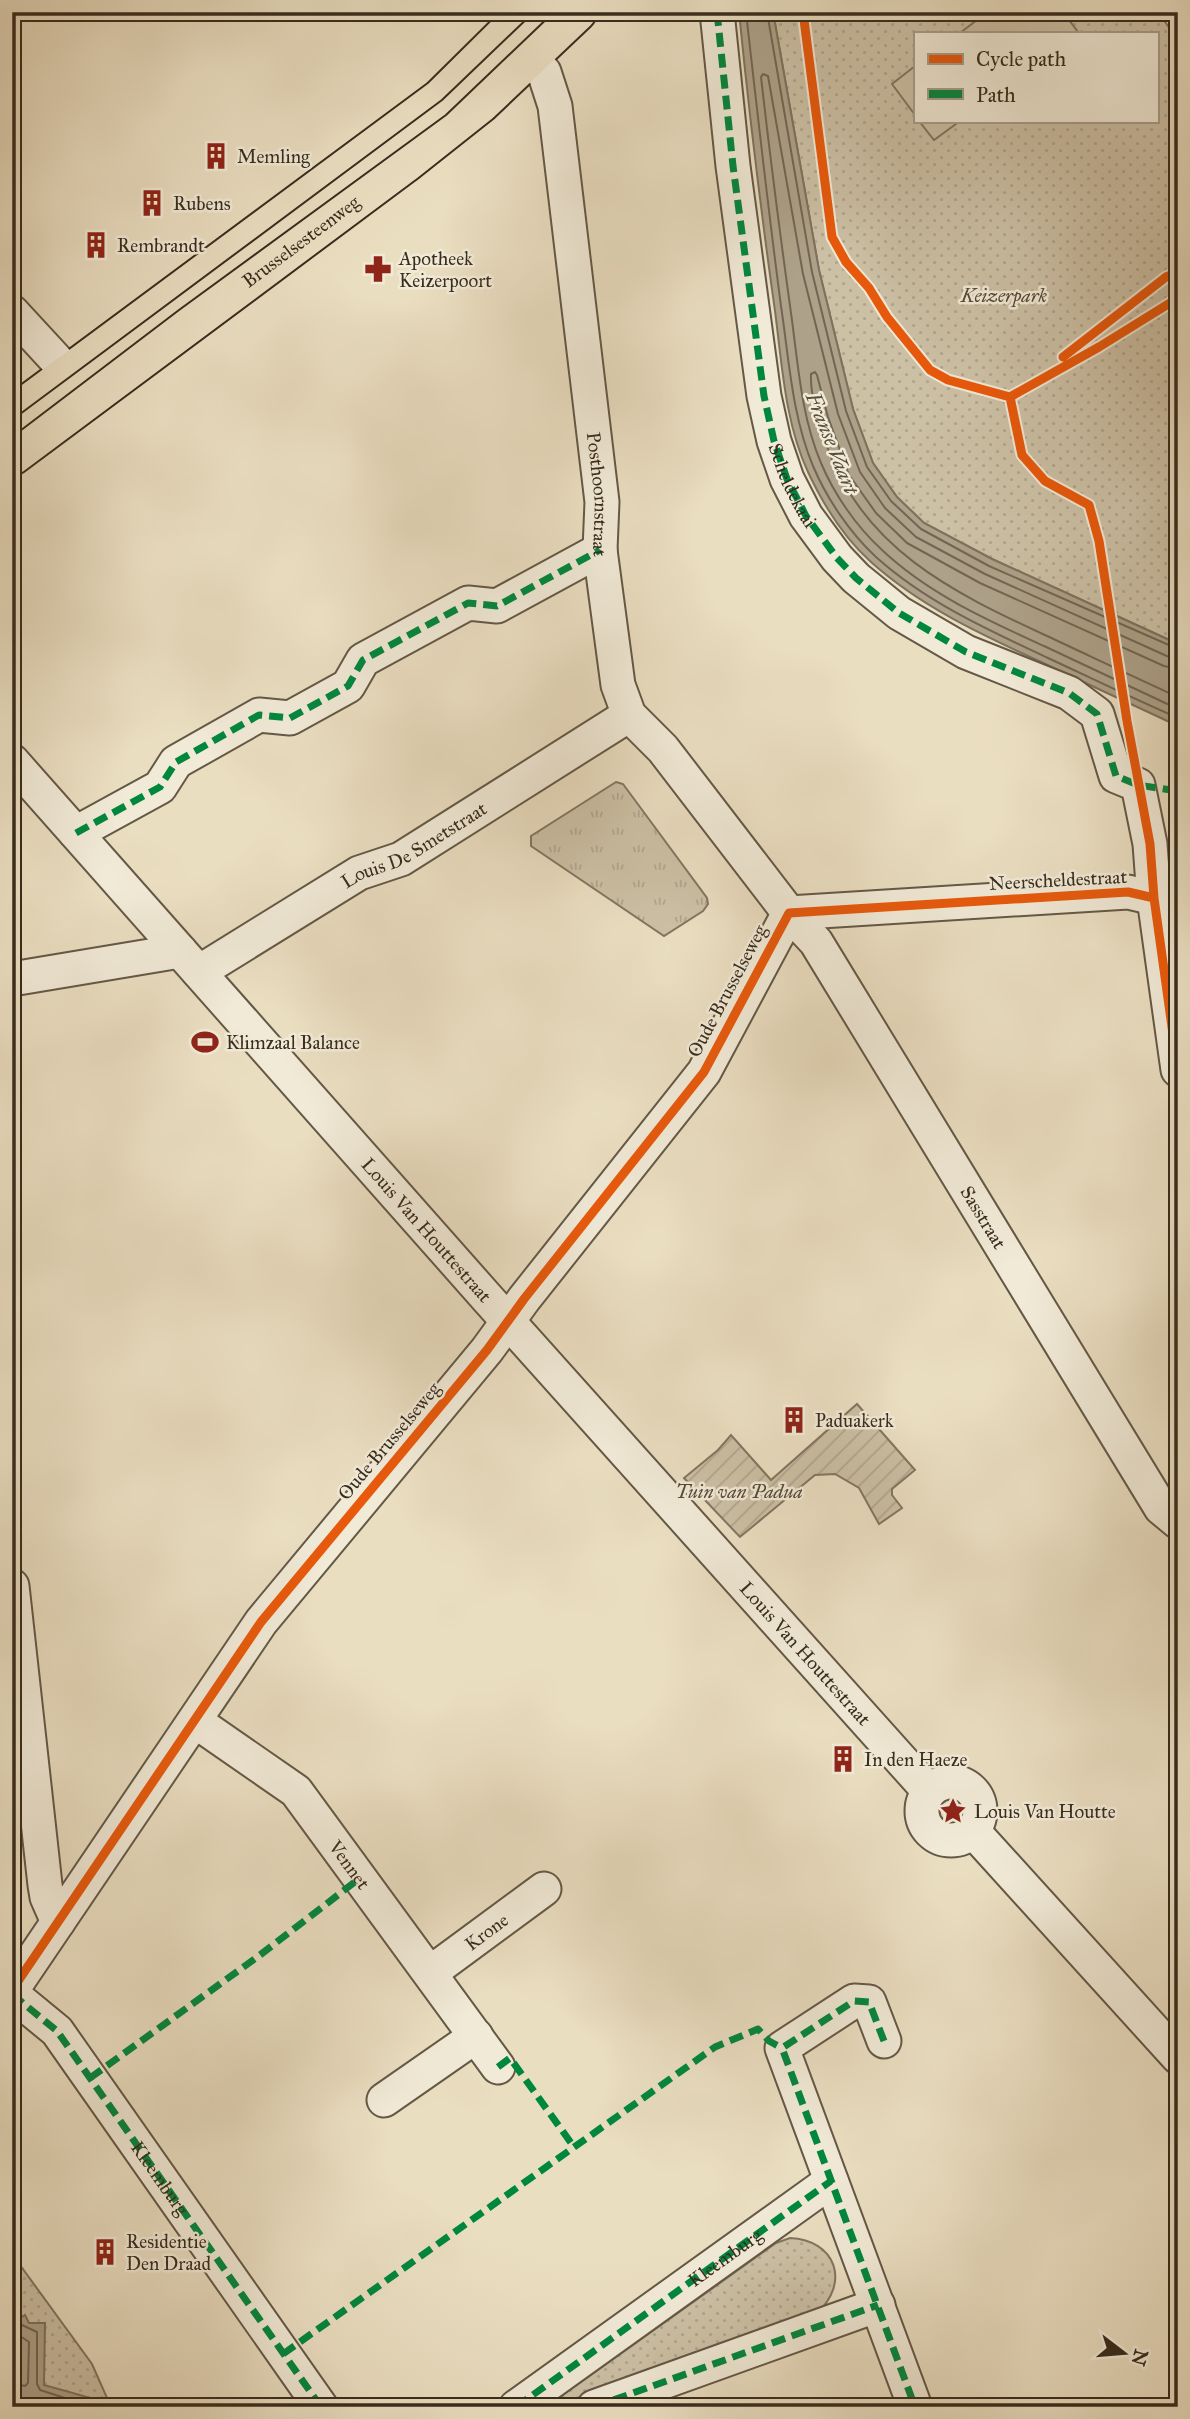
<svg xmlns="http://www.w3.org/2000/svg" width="1190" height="2419" font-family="'IM FELL Great Primer',serif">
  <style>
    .grass { fill: url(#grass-tufts); stroke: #827661; stroke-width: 2 }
    .park { fill: url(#park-dots); stroke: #827661; stroke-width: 2; fill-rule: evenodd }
    .garden { fill: url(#garden-furrows); stroke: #827661; stroke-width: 2 }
    .pitch { fill: #ccc0a5; stroke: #827661; stroke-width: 2 }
    .water { fill: #ada189; stroke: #7e725e; stroke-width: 2 }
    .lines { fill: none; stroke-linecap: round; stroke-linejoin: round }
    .shore { stroke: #726653; stroke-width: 2 }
    .minor-casing { stroke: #645846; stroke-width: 37 }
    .primary-casing { stroke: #382c1d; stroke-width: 42 }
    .minor { stroke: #f1ead7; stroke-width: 33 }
    .primary { stroke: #eadec1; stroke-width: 38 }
    .tram { stroke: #382c1d; stroke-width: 2 }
    .quiet { stroke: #00873e; stroke-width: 7; stroke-dasharray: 14 7; stroke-linecap: butt }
    .cycleway-casing { stroke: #f1ead7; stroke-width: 13 }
    .cycleway { stroke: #e8590c; stroke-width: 9 }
    .labels { text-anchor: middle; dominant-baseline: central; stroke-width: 5; stroke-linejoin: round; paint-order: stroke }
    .poi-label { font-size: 19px; fill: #382c1d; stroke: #f1ead7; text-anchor: start }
    .street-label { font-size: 19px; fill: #382c1d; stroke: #f1ead7 }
    .park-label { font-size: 19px; font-style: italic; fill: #564a38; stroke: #f1ead7 }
    .water-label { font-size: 21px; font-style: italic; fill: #5b4f3d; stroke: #f1ead7 }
  </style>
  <defs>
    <pattern id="grass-tufts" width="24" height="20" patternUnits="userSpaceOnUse" patternTransform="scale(1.75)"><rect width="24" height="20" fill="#ccc0a5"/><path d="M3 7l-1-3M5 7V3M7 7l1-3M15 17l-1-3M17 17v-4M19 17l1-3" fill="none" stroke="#b0a58e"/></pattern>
    <pattern id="park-dots" width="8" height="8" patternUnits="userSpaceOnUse" patternTransform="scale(1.75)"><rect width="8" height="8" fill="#ccc0a5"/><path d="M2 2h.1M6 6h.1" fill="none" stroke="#b0a58e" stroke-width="1.8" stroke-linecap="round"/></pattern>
    <pattern id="garden-furrows" width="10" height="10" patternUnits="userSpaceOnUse" patternTransform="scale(1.75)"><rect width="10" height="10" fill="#ccc0a5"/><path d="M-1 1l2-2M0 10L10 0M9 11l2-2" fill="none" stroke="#b0a58e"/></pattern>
  </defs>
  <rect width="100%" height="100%" fill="#eadec1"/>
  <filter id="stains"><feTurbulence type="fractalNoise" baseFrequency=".00286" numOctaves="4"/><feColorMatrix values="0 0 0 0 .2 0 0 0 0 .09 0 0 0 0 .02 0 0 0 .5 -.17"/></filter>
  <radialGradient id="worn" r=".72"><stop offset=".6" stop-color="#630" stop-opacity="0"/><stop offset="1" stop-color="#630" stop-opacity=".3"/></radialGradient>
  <!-- grass -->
  <path class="grass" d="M616,782L623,784L707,898L708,904L703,911L664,936L531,846V836Z"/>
  <!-- park -->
  <path class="park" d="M773,12H1158L1178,40V644L992,559L924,523L897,497L873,463L853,409L819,270ZM915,33H1157V121H915Z
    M790,2238C836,2240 851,2283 816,2314L560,2407H546L776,2243Z
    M12,2254L92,2364L111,2407H12Z"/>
  <!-- garden -->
  <path class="garden" d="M857,1404L915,1470L892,1489V1495L902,1508L879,1524L859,1488L835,1474L815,1475L740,1537L684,1478L718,1450L731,1435L771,1480Z"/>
  <!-- pitch -->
  <path class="pitch" d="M972,12H1063L1078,32L960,33L977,20Z
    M915,66V115L892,84Z
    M919,121H960L934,140Z"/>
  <!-- water -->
  <path class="water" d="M739,12H773L819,270L853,409L873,463L897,497L924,523L992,559L1178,644V726C1131,704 1085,683 1039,661C980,634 920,606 871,562C844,538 823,504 808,472C785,423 782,364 775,311C761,212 749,112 739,12Z
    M25,2315L29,2323H45L44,2385L98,2400L100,2407H27L12,2397V2323Z"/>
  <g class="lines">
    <!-- shore -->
    <path class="shore" d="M746,12C757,110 768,208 781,306C789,359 792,416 813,466C827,499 850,533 876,557C926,602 988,630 1048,658C1091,678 1134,699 1178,718
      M767,12L812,272L846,411L867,467L891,501L921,529L989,566L1178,649
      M1178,658L1169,657L985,574L916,537L885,508L860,472L838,414L803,274L768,76L763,74L761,77C770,156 780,234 791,313C798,363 801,416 821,463C834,494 856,526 881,549C927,593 987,620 1044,646C1088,667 1133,688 1178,709
      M1178,669L1164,666L980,583L907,543L876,513L849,475L828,417L817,375L815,372L811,374C810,395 818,421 825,441C861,548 952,592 1047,636C1090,656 1134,677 1178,697
      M12,2327L22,2325L37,2332V2384L40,2390L93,2407
      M12,2336H20L29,2342L28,2383L25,2386L12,2383"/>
    <defs>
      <g id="minor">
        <path d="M717,12L733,166L764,396L774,441L787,479L806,516L837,558L856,578L899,613L966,652L1069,693L1097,714L1116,776L1138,785L1150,844L1154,898L1178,1070"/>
        <path id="s1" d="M513,40L544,72L555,106L602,502L600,550L618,685L629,715L663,749L789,913L816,942L1161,1508L1178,1522"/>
        <path d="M12,312L60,364L83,396"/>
        <path id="s2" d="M12,761L488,1299L929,1791"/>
        <path d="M76,833L160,787L176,762L259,715L290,718L348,686L363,660L468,603L497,606L600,550"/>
        <path d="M789,913L1128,892L1154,898"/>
        <path id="s3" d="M199,972L359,873L401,859L629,715"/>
        <path d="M12,979L180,951"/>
        <path d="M12,1586L45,1885L47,1897L58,1922"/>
        <path id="s4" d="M195,1721L296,1791L498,2067"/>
        <circle cx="951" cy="1811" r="29"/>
        <path d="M973,1831L1178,2057"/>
        <path id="s5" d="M430,1973L544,1889"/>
        <path d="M12,1990L261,1622L487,1350L524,1299L704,1072L789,913"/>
        <path d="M12,1994L57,2031L321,2407"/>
        <path d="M884,2041L869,2002L854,2001L782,2048L915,2407"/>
        <path d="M384,2100L476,2036"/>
        <path id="s6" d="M516,2407L831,2181"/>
        <path d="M594,2407L878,2305"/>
      </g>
      <g id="primary">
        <path d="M12,416L441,98L528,12"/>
        <path id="s7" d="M12,456L404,164L481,103L577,12"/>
      </g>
    </defs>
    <!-- minor casing -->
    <use href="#minor" class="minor-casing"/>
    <!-- primary casing -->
    <use href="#primary" class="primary-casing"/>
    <!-- minor -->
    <use href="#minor" class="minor"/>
    <!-- primary -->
    <use href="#primary" class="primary"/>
    <!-- tram -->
    <path class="tram" d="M12,420L442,100L534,12
      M12,437L179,310L446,115L554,12"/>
    <!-- quiet -->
    <g class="quiet">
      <path id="s8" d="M717,12L733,166L764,396L774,441L787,479L806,516L837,558L856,578L899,613L966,652L1069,693L1097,714L1116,776L1138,785L1178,791"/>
      <path d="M76,833L160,787L176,762L259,715L290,718L348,686L363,660L468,603L497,606L600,550"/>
      <path id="s9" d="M12,1994L57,2031L321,2407"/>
      <path d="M884,2041L869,2002L854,2001L782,2048L915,2407"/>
      <path d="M498,2067L510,2058L574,2147"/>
      <path d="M90,2078L260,1955L360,1878"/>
      <path d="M283,2354L715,2047L758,2029L769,2041L782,2048"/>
      <path d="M516,2407L831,2181"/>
      <path d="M594,2407L878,2305"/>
    </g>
    <defs>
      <path id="cycleway" d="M803,12L832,237L846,262L869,288L887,317L930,370L948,380L1010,397L1099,347L1178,298
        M1063,357L1166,277L1178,272
        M1010,397L1022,455L1045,481L1089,505L1099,541L1127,721L1150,844L1154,898L1178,1070
        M12,1990L261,1622L487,1350L524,1299L704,1072L789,913L1128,892L1154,898"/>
    </defs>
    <!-- cycleway casing -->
    <use href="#cycleway" class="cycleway-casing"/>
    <!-- cycleway -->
    <use href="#cycleway" class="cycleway"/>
  </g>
  <!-- icons -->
  <defs>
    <symbol id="building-bare" viewBox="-9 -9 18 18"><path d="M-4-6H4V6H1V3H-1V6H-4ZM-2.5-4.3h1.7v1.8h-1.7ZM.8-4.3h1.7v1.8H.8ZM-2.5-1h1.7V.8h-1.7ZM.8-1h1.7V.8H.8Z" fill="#8f2418" stroke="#f1ead7" stroke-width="2.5" paint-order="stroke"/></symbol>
    <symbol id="pharmacy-bare" viewBox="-9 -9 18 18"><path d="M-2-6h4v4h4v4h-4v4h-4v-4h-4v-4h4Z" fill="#8f2418" stroke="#f1ead7" stroke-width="2.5" paint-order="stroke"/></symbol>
    <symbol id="stadium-bare" viewBox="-9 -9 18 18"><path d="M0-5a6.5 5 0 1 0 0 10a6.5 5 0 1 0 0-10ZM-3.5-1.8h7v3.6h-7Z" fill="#8f2418" stroke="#f1ead7" stroke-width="2.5" paint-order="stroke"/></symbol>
    <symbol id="sight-bare" viewBox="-9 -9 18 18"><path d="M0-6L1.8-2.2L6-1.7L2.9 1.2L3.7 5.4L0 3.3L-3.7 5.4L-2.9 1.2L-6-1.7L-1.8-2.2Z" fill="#8f2418" stroke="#f1ead7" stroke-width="2.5" paint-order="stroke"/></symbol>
  </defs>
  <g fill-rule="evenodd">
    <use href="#building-bare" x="197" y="137" width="38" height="38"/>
    <use href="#building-bare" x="133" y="184" width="38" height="38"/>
    <use href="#building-bare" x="77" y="226" width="38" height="38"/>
    <use href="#pharmacy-bare" x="359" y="250" width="38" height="38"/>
    <use href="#stadium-bare" x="186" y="1023" width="38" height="38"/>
    <use href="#building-bare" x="775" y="1401" width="38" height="38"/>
    <use href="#building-bare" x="824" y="1740" width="38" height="38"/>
    <use href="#sight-bare" x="934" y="1792" width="38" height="38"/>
    <use href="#building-bare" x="86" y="2233" width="38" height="38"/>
  </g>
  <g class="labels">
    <!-- poi labels -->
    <g class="poi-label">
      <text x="237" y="156">Memling</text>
      <text x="173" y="203">Rubens</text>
      <text x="117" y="245">Rembrandt</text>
      <text x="399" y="258">Apotheek<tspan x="399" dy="22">Keizerpoort</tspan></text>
      <text x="226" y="1042">Klimzaal Balance</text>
      <text x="815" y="1420">Paduakerk</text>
      <text x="864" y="1759">In den Haeze</text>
      <text x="974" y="1811">Louis Van Houtte</text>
      <text x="126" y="2241">Residentie<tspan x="126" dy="22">Den Draad</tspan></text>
    </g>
    <!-- street labels -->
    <g class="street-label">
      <text stroke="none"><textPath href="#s7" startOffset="360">Brusselsesteenweg</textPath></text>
      <text stroke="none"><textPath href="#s8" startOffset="481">Scheldekaai</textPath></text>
      <text stroke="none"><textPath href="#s1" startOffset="471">Posthoornstraat</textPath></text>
      <text stroke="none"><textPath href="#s3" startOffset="250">Louis De Smetstraat</textPath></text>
      <text transform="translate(1058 880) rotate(-3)">Neerscheldestraat</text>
      <text transform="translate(727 991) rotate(-62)">Oude Brusselseweg</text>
      <text stroke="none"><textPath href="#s1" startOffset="1312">Sasstraat</textPath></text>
      <text stroke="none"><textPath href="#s2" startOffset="626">Louis Van Houttestraat</textPath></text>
      <text transform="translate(389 1441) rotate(-50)">Oude Brusselseweg</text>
      <text stroke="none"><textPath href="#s2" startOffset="1194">Louis Van Houttestraat</textPath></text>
      <text stroke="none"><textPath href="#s4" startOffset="214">Vennet</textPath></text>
      <text stroke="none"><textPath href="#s5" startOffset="70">Krone</textPath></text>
      <text stroke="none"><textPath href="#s9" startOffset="238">Kleemburg</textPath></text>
      <text stroke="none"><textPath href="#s6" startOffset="257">Kleemburg</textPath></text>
    </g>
    <!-- park labels -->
    <g class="park-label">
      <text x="1004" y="295">Keizerpark</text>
      <text x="739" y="1491">Tuin van Padua</text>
    </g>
    <!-- water labels -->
    <g class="water-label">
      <text transform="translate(832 443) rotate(68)">Franse Vaart</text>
    </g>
  </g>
  <!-- margin -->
  <rect width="1190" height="2419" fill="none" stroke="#eadec1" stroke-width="42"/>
  <rect x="14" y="14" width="1162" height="2391" fill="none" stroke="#382c1d" stroke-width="3.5"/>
  <rect x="21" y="21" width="1148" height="2377" fill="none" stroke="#382c1d" stroke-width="2"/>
  <!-- legend -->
  <rect x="914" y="32" width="245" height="91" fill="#f1ead7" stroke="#a79e8d" stroke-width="2"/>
  <rect x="928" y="54" width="35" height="10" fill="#e8590c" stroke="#a79e8d" stroke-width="2"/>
  <text x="976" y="66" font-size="21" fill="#382c1d">Cycle path</text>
  <rect x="928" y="89" width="35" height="10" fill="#00873e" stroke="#a79e8d" stroke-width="2"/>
  <text x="976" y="102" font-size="21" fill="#382c1d">Path</text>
  <!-- north arrow -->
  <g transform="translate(1124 2353) rotate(106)" stroke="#f1ead7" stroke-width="5" paint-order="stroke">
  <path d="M0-5L12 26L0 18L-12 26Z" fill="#382c1d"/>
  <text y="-10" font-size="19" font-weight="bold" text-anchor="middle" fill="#382c1d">N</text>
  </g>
  <rect width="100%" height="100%" filter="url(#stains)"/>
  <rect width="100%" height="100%" fill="url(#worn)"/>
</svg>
